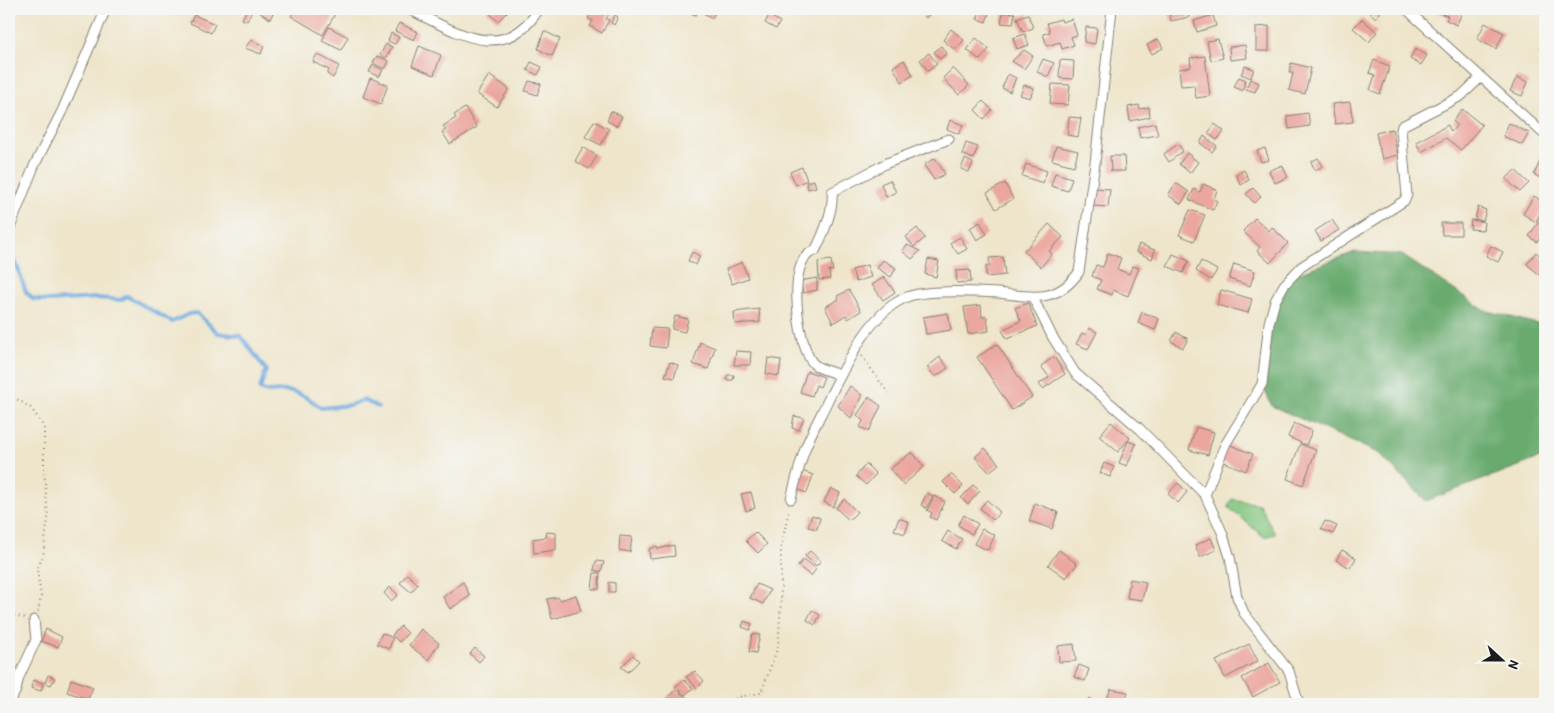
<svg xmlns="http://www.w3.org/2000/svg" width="1554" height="713" font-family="'Patrick Hand',sans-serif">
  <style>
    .green { fill: #82c67f; stroke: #4f714e }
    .forest { fill: #69ab6e; stroke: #426445 }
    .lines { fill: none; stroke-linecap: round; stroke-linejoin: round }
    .stream { stroke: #6da9de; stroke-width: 4 }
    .building { fill: #eba69e }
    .minor-casing { stroke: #858074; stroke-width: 11 }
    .path { stroke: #858074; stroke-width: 2; stroke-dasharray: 1 4; stroke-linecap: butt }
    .minor { stroke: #fff; stroke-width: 9 }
  </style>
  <rect width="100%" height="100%" fill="#f6f6f2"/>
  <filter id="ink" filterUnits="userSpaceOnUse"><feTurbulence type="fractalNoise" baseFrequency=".02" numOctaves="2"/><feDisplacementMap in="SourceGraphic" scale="10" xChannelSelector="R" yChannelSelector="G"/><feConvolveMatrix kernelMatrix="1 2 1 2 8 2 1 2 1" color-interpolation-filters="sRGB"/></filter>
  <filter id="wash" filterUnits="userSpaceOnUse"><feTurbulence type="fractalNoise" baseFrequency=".0096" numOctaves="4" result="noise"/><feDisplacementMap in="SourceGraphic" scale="20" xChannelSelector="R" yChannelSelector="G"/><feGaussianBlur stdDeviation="1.12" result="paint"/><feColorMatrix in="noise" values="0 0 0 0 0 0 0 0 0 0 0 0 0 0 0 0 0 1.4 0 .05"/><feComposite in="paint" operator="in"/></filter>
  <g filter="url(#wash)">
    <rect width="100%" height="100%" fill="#eee5cb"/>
    <!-- green -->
    <path class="green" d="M1232,499L1259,504L1275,534L1264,537L1228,507Z"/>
    <!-- forest -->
    <path class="forest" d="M1355,252L1402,255L1484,310L1541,325L1545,323V456L1426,501L1378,453L1272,406L1264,389L1271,321L1292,275Z"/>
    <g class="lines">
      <!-- stream -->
      <path class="stream" d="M9,254L15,260L26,292L33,299L48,301L97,298L121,300L127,296L172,322L189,314L197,313L218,333L241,336L266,370L260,389C271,395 277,389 288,391C300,393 312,400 321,408L350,405L363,400L378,407"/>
    </g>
    <g id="blocks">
      <!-- building -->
      <path class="building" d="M247,9L252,11L247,21L242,19Z
        M254,9H275L270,19Z
        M295,9H338L323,35L291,16Z
        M489,9H510L498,21L487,11Z
        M600,9H612L606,19L609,20L602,33L590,26L593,21L588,18L593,10L597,13Z
        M686,9H699L696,15L685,12Z
        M701,9H717L712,18L700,11Z
        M917,9H933L926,18Z
        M981,9L990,11L986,22L977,19Z
        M1168,9H1188L1189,17L1171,21Z
        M1370,9H1383L1376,18L1368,11Z
        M1438,9H1463L1457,25L1446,20L1448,16L1436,12Z
        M1003,12L1015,13L1013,24L1001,23Z
        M1028,14L1033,28L1023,32L1017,18Z
        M194,15L215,24L211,33L190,23Z
        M615,15L618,17L614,25L611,23Z
        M769,15L780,22L776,29L765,23Z
        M1213,15L1216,26L1197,32L1194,21Z
        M1061,19L1062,22L1072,19L1077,35L1071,37L1074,45L1062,49L1060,42L1047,46L1043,34L1050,32L1047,23Z
        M1362,19L1377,32L1369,42L1353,28Z
        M399,23L418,32L414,40L395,31Z
        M1485,23L1504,33L1496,49L1477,39Z
        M1269,26V51H1256V27Z
        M329,27L348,37L341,50L322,41Z
        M1086,27L1097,28L1095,44L1084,42Z
        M951,29L964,40L955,50L943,40Z
        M544,31L560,39L552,56L538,49Z
        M391,33L399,37L395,44L388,41Z
        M1025,34L1029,45L1017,49L1013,38Z
        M976,38L989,49L980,60L967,50Z
        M1158,39L1163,48L1152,54L1147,45Z
        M1218,39L1223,58L1211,61L1207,41Z
        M251,40L264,46L261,54L245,48Z
        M1545,40V52L1540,49Z
        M386,44L392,47L386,58L380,55Z
        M1245,45L1247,58L1230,60L1229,47Z
        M419,46L441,55L434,75L412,66Z
        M941,46L947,53L940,59L934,52Z
        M1415,49L1427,55L1421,65L1410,59Z
        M1024,50L1033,56L1024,69L1012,61Z
        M929,53L937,64L928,71L920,60Z
        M317,54L339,66L333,78L327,74L329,70L313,62Z
        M377,56L389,61L385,69L373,63Z
        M1205,56L1210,96L1196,98L1194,85L1181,86L1179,69L1191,67L1190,58Z
        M1043,59L1054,63L1048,77L1037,72Z
        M904,60L913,75L902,82L893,67Z
        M1060,60L1074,61L1073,79L1059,78Z
        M1374,60L1390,66L1380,94L1370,90L1375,75L1369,73Z
        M531,62L542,67L538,75L527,70Z
        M1291,63L1311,68L1305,94L1289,90L1293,73H1289Z
        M373,65L383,70L379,77L369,72Z
        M1245,66L1254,69L1251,78L1241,74Z
        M953,68L969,85L959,95L943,78Z
        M1008,74L1016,78L1010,92L1002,88Z
        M489,75L509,89L497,107L477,94Z
        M1239,77L1246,80L1242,91L1234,87Z
        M1517,77L1528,82L1522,96L1510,91Z
        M370,78L388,85L381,104L363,97Z
        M1250,79L1259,83L1255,92L1246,89Z
        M529,81L541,84L537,95L525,91Z
        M1052,84L1070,85L1068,105L1050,104Z
        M1024,85L1034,88L1030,98L1020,95Z
        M983,101L992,110L984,119L975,110Z
        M1350,102L1353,122L1335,124L1332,104Z
        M1139,105L1140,109L1149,107L1150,117L1130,121L1128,107Z
        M465,108L477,127L450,144L442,132L446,130L443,126L456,118L454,115Z
        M1462,109L1482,125L1461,150L1446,138L1421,152L1416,142L1448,125L1451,132L1457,125L1453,121Z
        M611,111L622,116L617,126L607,121Z
        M1308,113L1310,126L1289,129L1287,116Z
        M1069,117L1081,118L1078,137L1067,135Z
        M950,120L963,125L959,134L947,129Z
        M594,121L609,129L601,145L585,137Z
        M1155,123L1158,135L1140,138L1138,127Z
        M1509,123L1529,133L1522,145L1503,136Z
        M1215,124L1224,131L1217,140L1208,133Z
        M1392,129L1398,155L1382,159L1376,133Z
        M1204,136L1217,146L1212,152L1200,143Z
        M966,143L978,147L973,159L962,154Z
        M1178,144L1183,151L1169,162L1164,154Z
        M1056,146L1078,151L1074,166L1052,160Z
        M583,147L597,156L589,169L575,161Z
        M1265,148L1269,160L1261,162L1257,151Z
        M1187,153L1198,162L1190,173L1179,164Z
        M1110,156H1124L1125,171H1111Z
        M935,158L945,174L934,180L924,165Z
        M1318,158L1323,166L1315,170L1311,162Z
        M965,159L973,163L969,172L961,169Z
        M1540,161L1545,163V180L1534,175Z
        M1026,164L1047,171L1043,183L1022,176Z
        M1282,165L1288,177L1275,183L1269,171Z
        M802,167L807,180L796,185L790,172Z
        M1244,170L1249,180L1241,185L1236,175Z
        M1515,170L1529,183L1520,192L1506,179Z
        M1055,173L1072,178L1068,191L1051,186Z
        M814,180L816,187L808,189L806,182Z
        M890,180L896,192L886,197L881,184Z
        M1005,183L1013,199L996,209L987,193Z
        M1176,183L1189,192L1181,204L1168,195Z
        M1203,184L1217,190L1214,199L1217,201L1213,210L1189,200L1194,189L1200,192Z
        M1096,188L1110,189L1108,207L1093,206Z
        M1253,188L1261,197L1254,203L1246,194Z
        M1534,196L1545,203L1536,222L1523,214Z
        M1478,207L1486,210L1483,221L1475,219Z
        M1190,210L1205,215L1194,241L1179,235Z
        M1542,217L1545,219V230L1537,242L1529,236Z
        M1255,218L1269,231L1272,227L1288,243L1270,263L1257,251L1260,247L1243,231Z
        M1332,220L1339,230L1321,241L1315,231Z
        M1471,220L1484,222L1483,230L1470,229Z
        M980,222L987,234L977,240L970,228Z
        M1441,223H1461V235H1442Z
        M1049,224L1063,237L1049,251L1052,254L1041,267L1024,251Z
        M917,228L925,238L914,247L906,237Z
        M960,237L967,249L958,254L950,243Z
        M1139,244L1155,250L1152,259L1136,252Z
        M907,245L920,251L912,259L902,251Z
        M1491,246L1503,252L1498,262L1486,256Z
        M692,252L700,256L696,265L688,261Z
        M1536,252L1545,260V273L1542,277L1527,264Z
        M1108,253L1121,258L1117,269L1129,274L1132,266L1139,268L1128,296L1113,290L1112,295L1097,289L1101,280L1092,276L1096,265L1103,267Z
        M1173,254L1189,261L1183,273L1167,266Z
        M1003,257L1005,275L986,277V266H990L989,258Z
        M928,259L939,261L936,277L925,274Z
        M831,260L833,271L829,270L830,279L819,280L818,262Z
        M883,260L896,268L891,277L877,268Z
        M1201,261L1217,270L1211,280L1196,271Z
        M742,262L748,278L732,284L726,269Z
        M1234,264L1255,271L1250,286L1229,279Z
        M867,265L871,277L856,282L852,270Z
        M970,270L971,282L957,283L956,271Z
        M884,277L895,292L883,300L872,285Z
        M817,278V290L803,293L800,281Z
        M849,290L861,311L848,319L846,315L833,323L825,307L839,299L837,296Z
        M1221,290L1252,299L1248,313L1217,305Z
        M1028,303L1037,326L1007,339L1002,330L1021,321L1015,308Z
        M981,305L982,317H987L989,331L968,334L964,307Z
        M759,309L760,322L735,324L734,312Z
        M1142,312L1159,319L1155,330L1138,323Z
        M948,313L951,330L926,334L923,317Z
        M675,316L688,319L685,332L672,329Z
        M652,328L668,329L666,348L650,346Z
        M1089,328L1097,332L1088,349L1076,344L1082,333L1086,335Z
        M1176,332L1188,339L1183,348L1171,341Z
        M700,342L715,348L708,369L693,364Z
        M997,344L1032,397L1012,410L977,357Z
        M736,351L751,352L750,365H734Z
        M940,357L948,368L935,377L927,367Z
        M1054,357L1065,374L1043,389L1039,384L1049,377L1041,366Z
        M768,358L781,360L779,376L766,374Z
        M670,362L678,365L674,378L665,376Z
        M807,371L824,377L820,387L816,385L812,396L800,392Z
        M727,375H734L733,380H727Z
        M850,386L862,395L851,418L838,406Z
        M869,397L881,406L869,431L860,427L863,421L857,415Z
        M794,416L804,418L799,430L792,428Z
        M1111,422L1130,438L1118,452L1099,436Z
        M1294,423L1312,431L1306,445L1288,437Z
        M1196,427L1214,432L1208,455L1189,450Z
        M1128,441L1136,444L1127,466L1119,463Z
        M1228,444L1253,454L1246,471L1221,461Z
        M1300,444L1316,450L1303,485L1287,479Z
        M985,448L999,464L989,472L975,457Z
        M912,452L924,467L903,485L890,469Z
        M1104,463L1114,467L1110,477L1100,473Z
        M866,464L876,474L866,485L856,476Z
        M802,471L813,475L807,493L796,489Z
        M951,474L963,486L955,494L943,482Z
        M1178,483L1187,492L1178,503L1168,494Z
        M973,485L980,491L968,504L961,498Z
        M831,488L840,493L833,507L824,502Z
        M751,492L755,508L746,511L741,494Z
        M927,493L933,496L926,508L921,505Z
        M934,496L945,502L936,520L930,517L932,513L927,510Z
        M844,499L857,512L849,520L836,508Z
        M987,500L1000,512L993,520L980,508Z
        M1035,503L1058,512L1052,529L1029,521Z
        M812,515L820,518L817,529L808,527Z
        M964,515L978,524L972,534L958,525Z
        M899,518L909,522L905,534L894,530Z
        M1325,521L1337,526L1333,534L1321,529Z
        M982,529L995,535L988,550L974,544Z
        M948,531L962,539L956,549L942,541Z
        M547,532L556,533V550L534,553L533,539L546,537Z
        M755,532L767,544L758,553L746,541Z
        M620,536L632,537L630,552L619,550Z
        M1211,538L1216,550L1200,557L1195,545Z
        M674,545L675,556L650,559L649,549L657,546L658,549Z
        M1059,550L1077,564L1066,578L1048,565Z
        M1342,550L1356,558L1350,568L1336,560Z
        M810,551L821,561L816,566L805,556Z
        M804,559L816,569L811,576L798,566Z
        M596,561L604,562L601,572L594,570Z
        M594,573H600L599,589H592Z
        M407,574L418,584L411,592L400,583Z
        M1130,579L1146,582L1142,600L1127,598Z
        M463,582L470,596L450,609L443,597Z
        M609,582L615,583V592H609Z
        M757,584L770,590L763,604L750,598Z
        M390,587L398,595L391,601L384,593Z
        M576,595L581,611L552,619L547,599L558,597L560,600Z
        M812,610L820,615L815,625L807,620Z
        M744,621L752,624L750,630L742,627Z
        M401,626L408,633L399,642L392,635Z
        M46,629L62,637L58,647L41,641Z
        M421,629L439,643L428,660L409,645Z
        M382,633L393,638L389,649L377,644Z
        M752,634L760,635L756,653L749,652Z
        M1074,644L1076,661L1059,662L1058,646Z
        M1249,644L1258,661L1225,678L1216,661Z
        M475,648L484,656L479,662L470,654Z
        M633,655L639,661L628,672L621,667Z
        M1269,663L1280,682L1253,697L1242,678Z
        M1079,665L1089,669L1085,681L1074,677Z
        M695,671L704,681L697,688L686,677Z
        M48,675L55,678L51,685L45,683Z
        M71,679L93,687L88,699L67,692Z
        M33,680L43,683L41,691L31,688Z
        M684,680L693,688L685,695L675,687Z
        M1111,689L1128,692L1123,704L1106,700Z
        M675,690L692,701L689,704H671L665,700Z
        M1089,698L1097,704H1085Z"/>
    </g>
  </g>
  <g filter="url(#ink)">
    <use href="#blocks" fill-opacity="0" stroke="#858074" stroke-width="1"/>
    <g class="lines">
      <defs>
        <path id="minor" d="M408,9C454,30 503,67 539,9
          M1406,9L1545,135
          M9,230L34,166L62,111L106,9
          M1033,298L1052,336L1075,373L1140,429L1205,495L1222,532L1230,557L1237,597L1244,613L1289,671L1299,704
          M840,375C832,372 817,369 812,362C798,345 785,256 815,251C823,235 834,210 832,192L887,163L949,139
          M1205,495L1225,445L1262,384L1269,323L1275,301L1284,285L1301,267L1404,201L1407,195L1401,130L1402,126L1461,96L1481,77
          M791,499C795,483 799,467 804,452C810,434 820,417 828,400C845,367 869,312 907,297C925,289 976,292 997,293C1030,296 1056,305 1079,272L1095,163L1112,9
          M9,682L19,677L36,640L34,620
          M9,704L16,690L19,677"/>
      </defs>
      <!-- minor casing -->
      <use href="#minor" class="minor-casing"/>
      <!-- path -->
      <path class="path" d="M9,281V289
        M862,356L888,393
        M9,394L31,408L44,427V469L48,518L43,556L37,570L41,596L38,612
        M9,614L25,618
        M727,704L738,697L761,693L778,647L781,602V548L789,509"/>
      <!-- minor -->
      <use href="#minor" class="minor"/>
    </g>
  </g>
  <!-- margin -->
  <rect width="1554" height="713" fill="none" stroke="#f6f6f2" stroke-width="30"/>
  <!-- north arrow -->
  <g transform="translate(1502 660) rotate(111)" stroke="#f6f6f2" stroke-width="4" paint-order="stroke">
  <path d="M0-4L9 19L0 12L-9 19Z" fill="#1c1c1c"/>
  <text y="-8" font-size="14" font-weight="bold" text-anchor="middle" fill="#1c1c1c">N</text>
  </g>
</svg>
